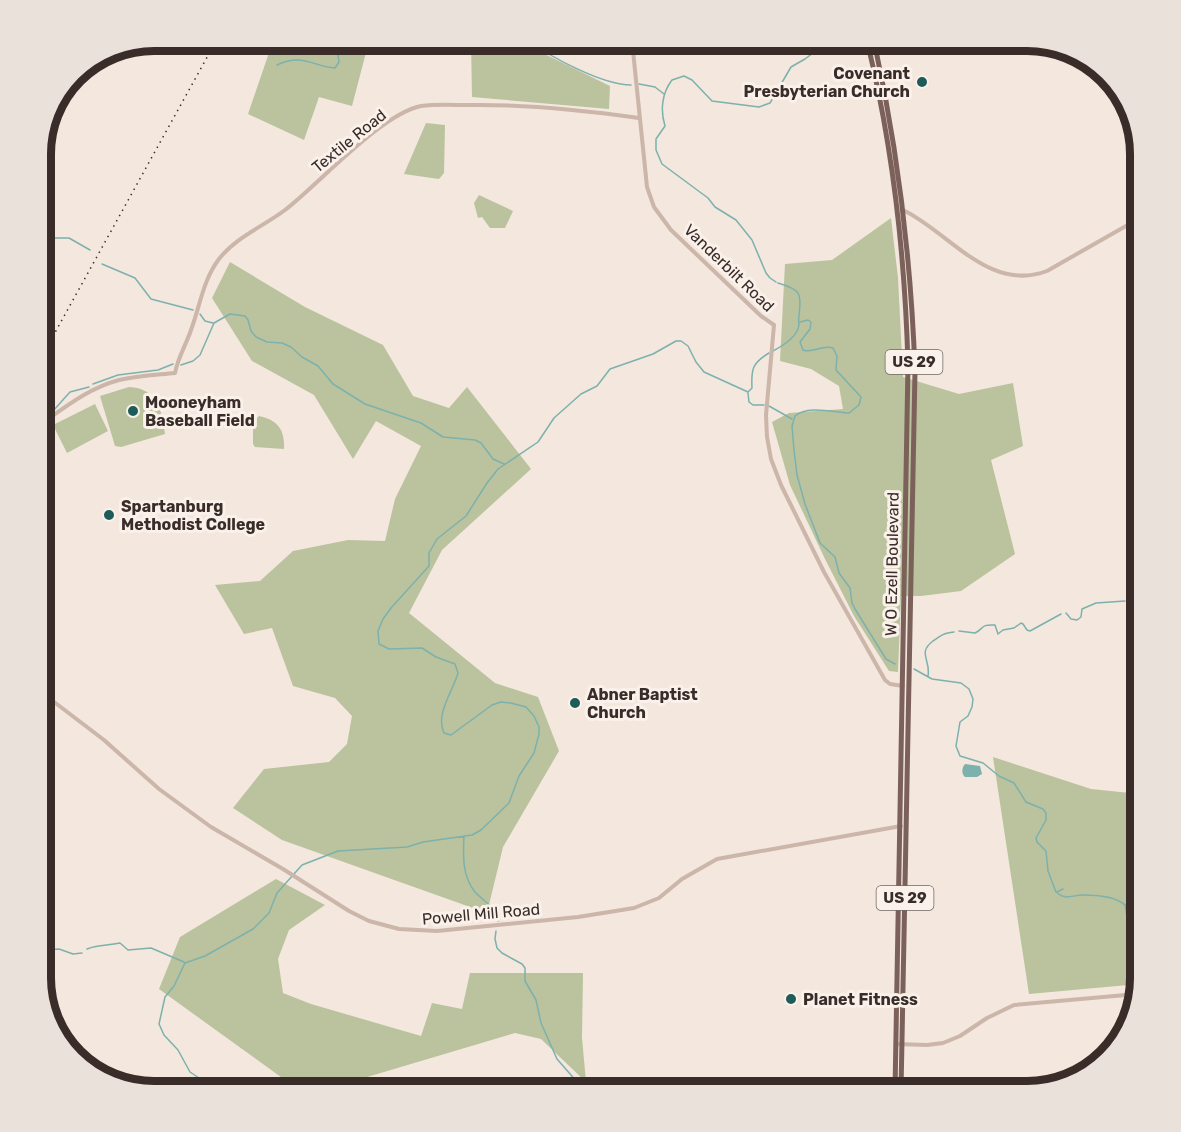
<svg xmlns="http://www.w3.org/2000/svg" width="1181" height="1132" font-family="Rubik,sans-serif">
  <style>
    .green { fill: #bac39d }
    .water { fill: #7cb1ad }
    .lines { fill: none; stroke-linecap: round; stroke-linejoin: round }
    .stream { stroke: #7cb1ad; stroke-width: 1.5 }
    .minor { stroke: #ccb5a9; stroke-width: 4 }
    .major { stroke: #7b615a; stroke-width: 5 }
    .rail { stroke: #392c29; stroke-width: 1.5; stroke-dasharray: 1.5 4.5; stroke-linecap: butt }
    .poi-dot { fill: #1d5c59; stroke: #faf1eb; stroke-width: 2 }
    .labels { text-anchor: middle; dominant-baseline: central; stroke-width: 6; stroke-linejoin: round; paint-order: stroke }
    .shield { fill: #faf1eb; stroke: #736763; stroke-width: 1.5 }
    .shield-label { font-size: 15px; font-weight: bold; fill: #392c29 }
    .poi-label { font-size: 16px; font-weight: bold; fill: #392c29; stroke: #faf1eb; text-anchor: start }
    .street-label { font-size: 16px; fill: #392c29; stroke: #faf1eb }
    .rim { fill: none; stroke: #392c29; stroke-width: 8 }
  </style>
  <rect width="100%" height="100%" fill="#f3e7de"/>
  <!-- green -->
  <path class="green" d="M273,41H369L352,106L319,97L304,140L248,114Z
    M471,41H521L528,46L610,86L609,109L472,97Z
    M426,123L445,125L444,173L439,179L404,174Z
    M479,195L513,211L505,228H490L482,217L478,218L474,203Z
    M891,218L898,278L903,377L959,394L1013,383L1023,446L991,460L1015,554L961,591L921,596H901L898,672L889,671L854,616L825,559L790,485L772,422L789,413L843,409L839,386L811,369L780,361L785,264L832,260Z
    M230,262L305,307L383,345L413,396L449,408L467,387L531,469L442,550L409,613L495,683L538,697L559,751L503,847L487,913L282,840L233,808L264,769L329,762L347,744L352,716L335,698L293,686L272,628L244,634L215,585L260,581L293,551L348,540L385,541L395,499L421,446L376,421L353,459L314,395L252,361L212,298Z
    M129,387C157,388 162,410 165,434L121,447L115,446L100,396Z
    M95,404L108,431L67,453L53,425Z
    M259,416C278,420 285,430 284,449L255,447L253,444V421Z
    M993,757L1091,789L1140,794L1139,984L1029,994Z
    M276,879L325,905L289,930L278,959L283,993L311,1004L421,1036L432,1003L462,1009L470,973H583L582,1038L586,1082L541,1039L515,1033L347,1083L285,1080L159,989L180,937Z"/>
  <!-- water -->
  <path class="water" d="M1130,569L1140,570V614L1134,608L1127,575Z
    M965,764L980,766L982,774L977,777H965C961,774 962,767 965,764Z"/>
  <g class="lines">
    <!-- stream -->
    <path class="stream" d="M530,41C551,58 604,85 631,85
      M277,65C302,53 312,66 335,68L339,62L336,41
      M639,84L655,87L664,94
      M41,236L51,238H69L90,250
      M102,264L135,278L151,299L193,310
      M776,282L770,278L766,273L752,240L736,220L715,207L708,198L662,164L656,150V139L665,126C660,110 662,93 672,80L684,76L692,80L712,101L759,107L770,103L791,67L805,59L829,41
      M200,314L205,321L213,323
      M800,322L808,320L811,322L810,329L800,342L803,350C813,354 822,344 833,348L837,356L836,370L861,397L859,405L849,413C833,412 807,405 795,416L792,426L794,450L797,475L805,504L820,543L835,557L839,573L850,588L852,603L855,609L886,659L895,664
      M773,351C784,345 797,337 799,325C799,322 798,319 799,316C801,293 802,290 778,283
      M181,365L193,361L200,355L214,323L230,314L245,316L248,320L251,331L256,337L267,342L282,343L291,347L302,357L318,366L333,384L365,404L421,423L443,437L475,440L481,443L493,459L504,464
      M93,384L118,375L158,370L173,364
      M748,392L752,388C751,370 752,363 769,353
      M748,393L749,402L753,405H764
      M769,406L792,419
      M41,416L53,411L70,392L89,387
      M1066,613L1071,619L1077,620L1081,617L1082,609L1096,603L1125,601
      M959,631L975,633C984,629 980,624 995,625L998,634L1003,630L1014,628L1021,623L1023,624L1027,630L1030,631L1061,614
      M914,669L932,679L961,683L969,689L973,699L972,707L968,716L960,722L956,746L960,756L983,763L999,776L1014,783L1026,802L1043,809L1046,813V820L1036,838L1037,842L1046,851L1048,871L1056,892C1066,901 1071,895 1083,895C1096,895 1115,896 1125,905L1132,948L1128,987
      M928,676C931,660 917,653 933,641C944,634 941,634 954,632
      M464,836C463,856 462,876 475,892C484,902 496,906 498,921
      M1057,892L1063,889
      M1125,905L1140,892
      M496,931L495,939L497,948L502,953L522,964L525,968V981L536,1000L541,1023L557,1059L585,1091
      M87,949C100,944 107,946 120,943L128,950L151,948L184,962
      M41,950L59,949L73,954L82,953
      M1131,1003L1134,1009
      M223,1091L217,1085L199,1078L190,1072L178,1050L164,1035L159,1024L165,997L174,986L185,963L205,956L253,929L269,913L277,893L302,865L338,851L407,847L423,842L472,835L481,830L509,803L519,776L534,753L539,734V727L534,716L526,707L511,703L501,702L492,705L451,735L444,733C435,714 453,691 458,673L455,664L436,657L422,648L389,649L379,644L378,631L383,619L391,608L429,566V553L437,539L466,516L487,483L498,469L538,442L554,418L581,394L597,386L610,369L653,354L676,341H681L688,346L696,362L704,372L748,392"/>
    <!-- minor -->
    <path class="minor" d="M632,41L647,187L654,207L671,230L761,316L774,325L766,415L767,437L771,459L781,485L824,572L885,680L890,684L903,686
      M903,210C949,232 989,293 1047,271L1140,218
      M41,424C65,407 89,388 119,380C137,376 156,375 175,373C178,357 186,345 191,330C200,306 203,280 219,259C236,237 264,226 285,210C319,184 381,114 421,106C436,104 452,105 467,105C524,104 582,110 639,118
      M41,692L104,740L159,789L211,827L283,869L349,911L369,921L399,929L437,931L578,917L634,908L659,898L682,879L717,859L901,826
      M896,1044L927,1045L943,1043L960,1036L987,1018L1014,1005L1137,994"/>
    <!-- major -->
    <path class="major" d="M867,41C893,147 905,256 908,365L895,1091
      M874,41C898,150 911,259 915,371L901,1091"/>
    <!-- rail -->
    <path class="rail" d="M41,358L216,41"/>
  </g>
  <!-- markers -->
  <g class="poi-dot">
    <circle cx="922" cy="82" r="6"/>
    <circle cx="133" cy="411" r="6"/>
    <circle cx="109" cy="515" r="6"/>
    <circle cx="575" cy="703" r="6"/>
    <circle cx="791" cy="999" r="6"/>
  </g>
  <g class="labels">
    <!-- shield labels -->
    <g class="shield">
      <rect x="885.5" y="350" width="57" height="24" rx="4.5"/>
      <rect x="876.5" y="886" width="57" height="24" rx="4.5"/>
    </g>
    <g class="shield-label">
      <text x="914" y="362">US 29</text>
      <text x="905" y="898">US 29</text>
    </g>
    <!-- poi labels -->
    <g class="poi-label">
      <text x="910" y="73" text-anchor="end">Covenant<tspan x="910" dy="18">Presbyterian Church</tspan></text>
      <text x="145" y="402">Mooneyham<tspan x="145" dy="18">Baseball Field</tspan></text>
      <text x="121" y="506">Spartanburg<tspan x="121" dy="18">Methodist College</tspan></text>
      <text x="587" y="694">Abner Baptist<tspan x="587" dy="18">Church</tspan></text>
      <text x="803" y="999">Planet Fitness</text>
    </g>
    <!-- street labels -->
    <g class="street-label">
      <text transform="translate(349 141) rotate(-39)">Textile Road</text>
      <text transform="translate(729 268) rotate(44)">Vanderbilt Road</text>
      <text transform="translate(892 564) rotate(-89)">W O Ezell Boulevard</text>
      <text transform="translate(481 914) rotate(-5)">Powell Mill Road</text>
    </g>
  </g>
  <!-- crop -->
  <path d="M0 0H1181V1132H0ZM154 51H1027A103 103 0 0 1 1130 154V978A103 103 0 0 1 1027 1081H154A103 103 0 0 1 51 978V154A103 103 0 0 1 154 51Z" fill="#ebe1db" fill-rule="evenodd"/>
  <path class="rim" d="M154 51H1027A103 103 0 0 1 1130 154V978A103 103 0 0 1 1027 1081H154A103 103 0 0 1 51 978V154A103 103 0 0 1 154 51Z"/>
</svg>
